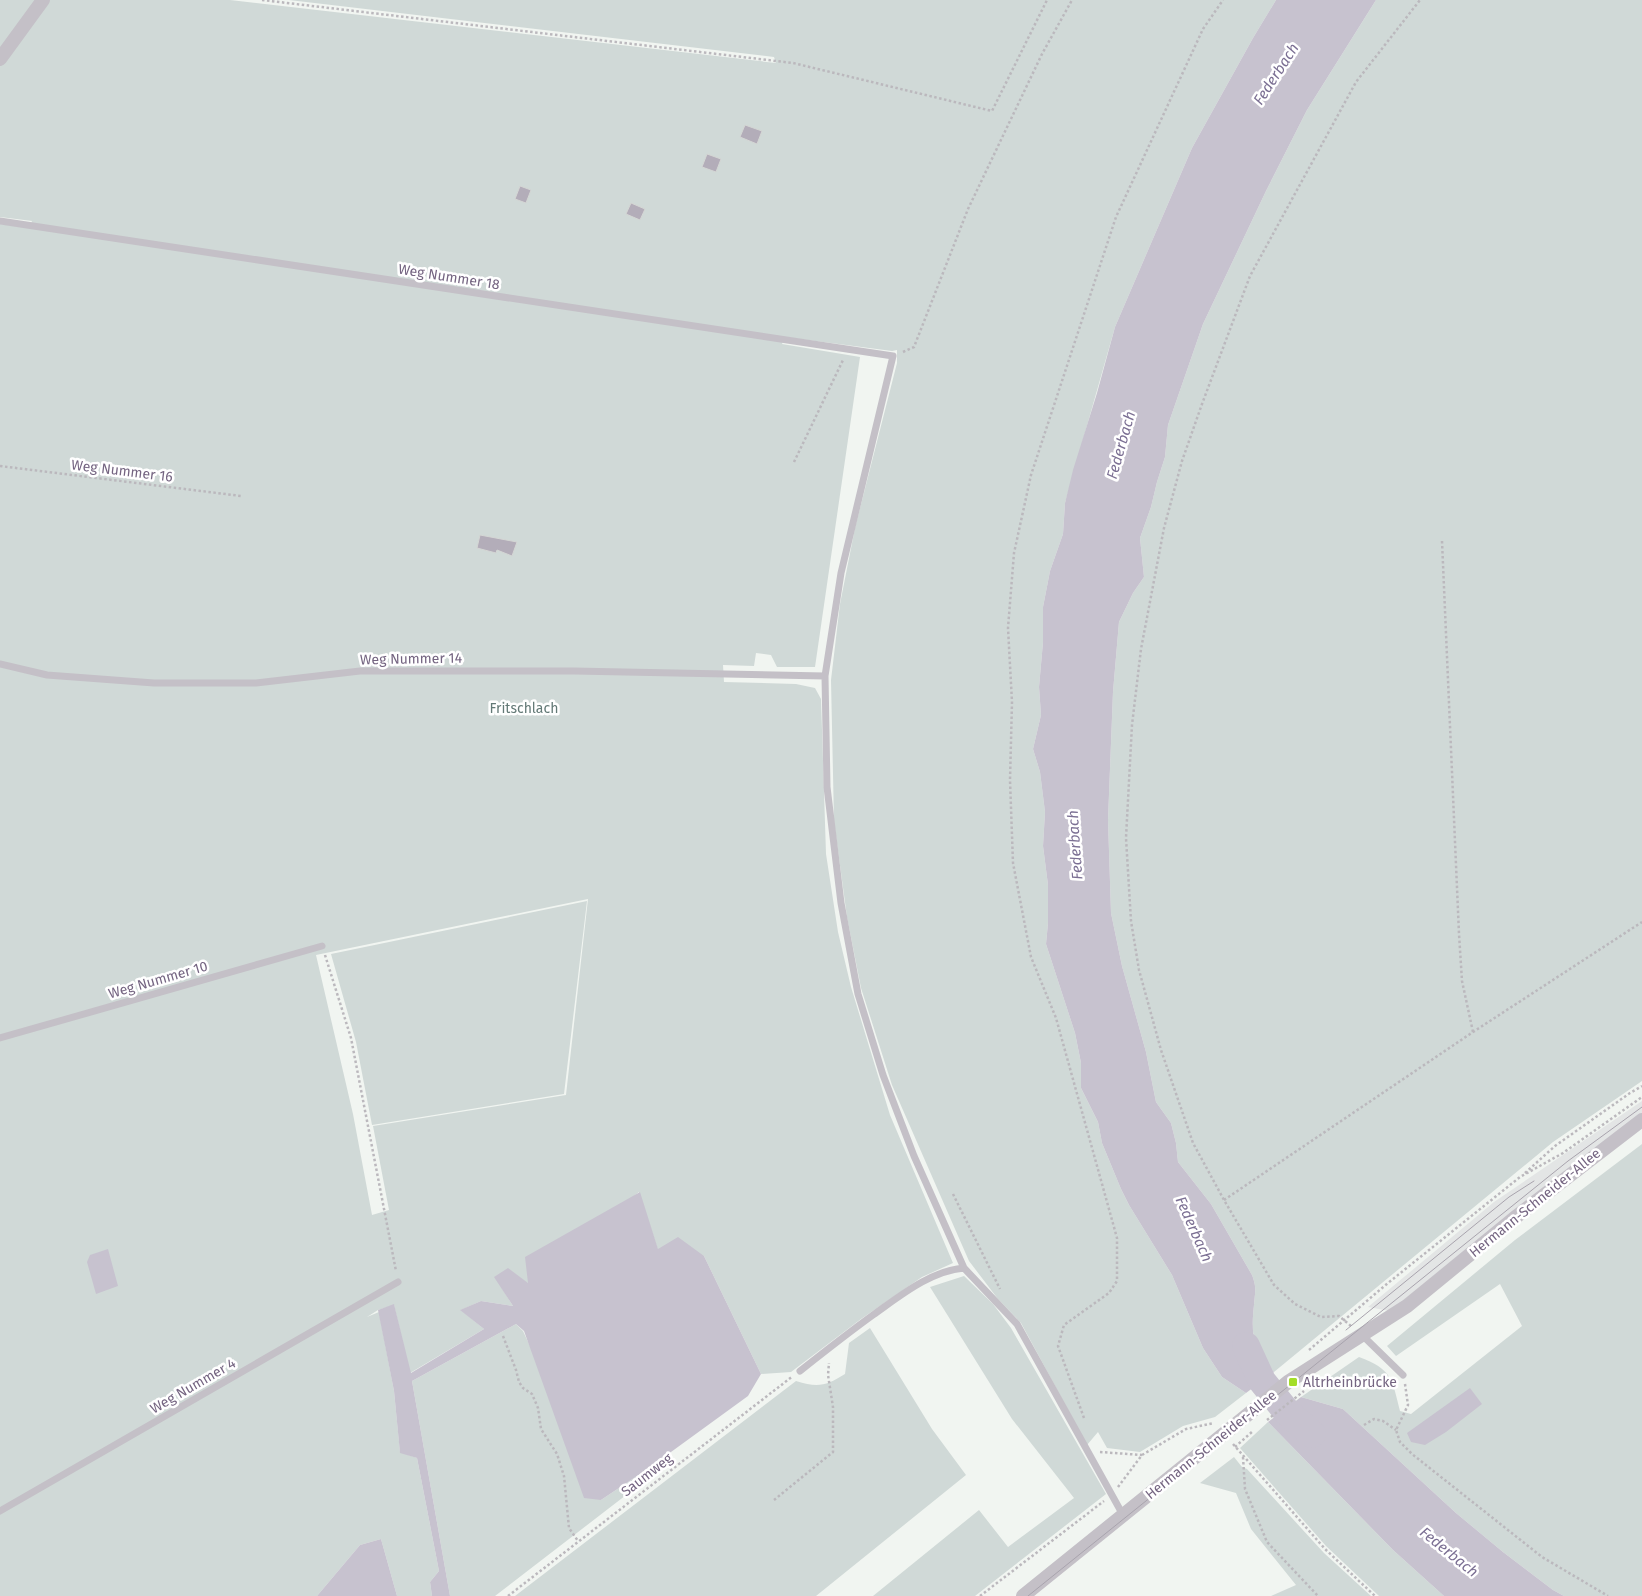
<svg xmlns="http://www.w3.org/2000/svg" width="1642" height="1596" font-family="'Fira Sans',sans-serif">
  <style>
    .built { fill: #e3e5e5 }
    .green { fill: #d0d9d7; fill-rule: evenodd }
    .water { fill: #c7c2cf }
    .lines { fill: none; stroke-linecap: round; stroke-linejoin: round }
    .river { stroke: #c7c2cf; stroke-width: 28 }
    .building { fill: #b3adb9; stroke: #d4d6d4 }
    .path { stroke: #bbb8bd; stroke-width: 2.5; stroke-dasharray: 2.5 2.5; stroke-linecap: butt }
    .lane { stroke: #c4c0c7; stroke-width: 7 }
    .street { stroke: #c4c0c7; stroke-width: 14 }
    .tram { stroke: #a8a3ad; stroke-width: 1 }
    .poi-dot { fill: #a3de28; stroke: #fff; stroke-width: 2 }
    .labels { text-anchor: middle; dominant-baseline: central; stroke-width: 5; stroke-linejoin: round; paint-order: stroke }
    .street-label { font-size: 14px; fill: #746481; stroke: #fff }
    .park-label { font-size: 14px; fill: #637976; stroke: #fff }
    .poi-label { font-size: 14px; fill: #746481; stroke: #fff; text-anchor: start }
    .water-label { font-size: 15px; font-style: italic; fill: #7b6f93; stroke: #fff }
  </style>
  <rect width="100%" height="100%" fill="#f1f5f1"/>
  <!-- built -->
  <path class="built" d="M1642,1101V1114L1507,1216L1390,1311L1368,1307L1494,1202Z"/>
  <!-- green -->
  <path class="green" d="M0,0H230L776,63L774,57L289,0H1276L1253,38L1192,148L1115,327L1065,503L1063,534L1050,571L1043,607V642L1039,687L1041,715L1033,749L1040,772L1045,812L1043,846L1048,885V923L1046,944L1075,1033L1081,1063V1088L1098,1122L1102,1143L1121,1189L1129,1205L1172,1275L1203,1348L1222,1377L1246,1393L1215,1417L1183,1426L1140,1452L1107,1448L1098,1432L1087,1445L1021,1323L998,1299L969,1261L892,1085L861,988L847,917L834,821L831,680L840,604L855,528L897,363V350L892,351L785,337L782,344L860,357L815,667H777L771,655L756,653L754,666L723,665L724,682L796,684L815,688L821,699L826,854L838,932L851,987L890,1115L953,1263L922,1277L861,1319L791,1372L761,1374L704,1256L658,1250L639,1192L528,1283L495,1277L513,1306L481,1301L461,1310L484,1329L410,1373L394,1305L378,1310L367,1317L379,1312L394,1391L400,1452L417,1458L439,1571L430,1582L432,1596H397L381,1539L360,1545L317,1596H0V224L29,228L32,221L0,217ZM588,899L566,1095L373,1126L389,1210L372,1215L353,1114L316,955Z
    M1376,0H1642V1081L1553,1142L1274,1372C1252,1353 1251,1332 1254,1305C1255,1291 1257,1288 1252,1275L1211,1204L1178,1162L1176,1143L1171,1123L1156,1102L1146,1052L1122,966L1111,913L1108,820L1113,692L1119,622L1133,593L1144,577L1140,538L1151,507L1157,482L1165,457L1168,425L1203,324L1266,191L1307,110Z
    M587,901L564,1094L372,1125L356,1042L331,954Z
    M1642,1144V1596H1564L1553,1590L1503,1552L1456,1513L1343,1409L1301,1397L1359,1357C1392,1369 1392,1379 1400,1411L1411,1414L1522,1326L1500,1284L1396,1356L1387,1346L1515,1240Z
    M964,1276L993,1304L1011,1328L1106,1494L975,1596H873L979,1510L1008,1547L1074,1498L1012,1419L930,1287Z
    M516,1324L523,1331L601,1500L637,1476L643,1482L495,1596H450L412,1381Z
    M870,1328L932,1429L966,1475L816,1596H515L796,1381C818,1388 826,1386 845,1374L849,1343Z
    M1268,1422L1393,1550L1444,1596H1379L1326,1546L1240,1448Z
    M1234,1457L1242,1467L1247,1469L1324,1553L1371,1596H1271L1296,1585L1251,1529L1236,1493L1200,1483Z"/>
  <!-- water -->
  <path class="water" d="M1276,0H1376L1307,110L1266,191L1203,324L1168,425L1165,457L1157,482L1151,507L1140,538L1144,577L1133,593L1119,622L1113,692L1108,820L1111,913L1122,966L1146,1052L1156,1102L1171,1123L1176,1143L1178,1162L1211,1204L1252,1275C1257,1288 1255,1291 1254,1305C1251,1332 1252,1353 1274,1372L1246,1393L1222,1377L1203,1348L1172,1275L1129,1205L1121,1189L1102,1143L1098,1122L1081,1088V1063L1075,1033L1046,944L1048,923V885L1043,846L1045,812L1040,772L1033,749L1041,715L1039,687L1043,642V607L1050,571L1063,534L1065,503L1073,470L1097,393L1115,327L1192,148L1253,38Z
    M640,1192L658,1249L678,1237L704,1256L761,1374L748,1396L649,1468L601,1500L584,1498L524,1331L516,1324L412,1381L450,1596H432L430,1582L439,1571L417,1458L400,1453L394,1391L378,1310L394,1304L411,1373L484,1329L460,1310L481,1301L513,1306L494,1277L508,1268L528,1283L525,1257Z
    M108,1249L118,1286L96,1294L87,1262L90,1255Z
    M1470,1388L1482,1404L1446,1432L1425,1445L1411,1442L1407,1433Z
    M1301,1397L1343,1409L1456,1513L1503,1552L1553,1590L1564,1596H1444L1393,1550L1268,1422Z
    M381,1539L397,1596H317L360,1545Z"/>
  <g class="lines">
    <!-- river -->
    <path class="river" d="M1246,1346L1262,1381L1287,1412L1312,1434"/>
  </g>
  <!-- building -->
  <path class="building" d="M745,125L762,131L757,144L740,137Z
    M707,154L721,159L716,172L702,167Z
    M520,186L531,190L526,203L515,199Z
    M631,203L645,209L640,220L626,214Z
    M480,535L517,542L512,556L497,550L496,553L477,548Z"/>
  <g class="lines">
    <!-- path -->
    <path class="path" d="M262,0L793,63L992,111L1047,0
      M903,352L914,347L968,209L1042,54L1072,0
      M794,462L843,360
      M0,466L241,496
      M1442,541L1459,934L1462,981L1473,1032
      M325,955L351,1038L396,1271
      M1525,1173L1555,1146L1630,1093L1642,1086
      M953,1194L1000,1289
      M1224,1200L1473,1032L1642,922
      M1351,1326L1339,1316L1321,1317L1295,1304L1274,1285L1224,1200L1193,1143L1161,1050L1139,970L1131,921L1126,838L1132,725L1141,649L1164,528L1182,461L1202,404L1250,276L1356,82L1420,0
      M503,1336L516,1370L519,1382L523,1388L532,1394L538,1408L541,1429L557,1454L564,1476L569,1528L578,1541
      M1309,1350L1388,1283L1520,1177L1563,1153L1642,1097
      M1405,1384L1408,1405L1396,1430L1400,1442L1412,1454L1542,1557L1608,1596
      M1084,1418L1058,1346L1064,1325L1109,1293L1117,1281V1238L1056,1018L1031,957L1013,863L1010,780L1012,702L1008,628L1014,553L1031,475L1116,217L1203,29L1223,0
      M1267,1420L1304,1391
      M1364,1425L1374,1419L1383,1421L1396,1430
      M1233,1444L1325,1549L1375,1596
      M1235,1447L1253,1431
      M1100,1452L1142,1455
      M1243,1457L1245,1489L1267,1542L1318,1596
      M1118,1487L1142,1455L1186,1429L1214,1423
      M774,1500L833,1452V1407L828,1375L829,1363
      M508,1596L793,1376
      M980,1596L1104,1501"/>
    <!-- lane -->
    <path class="lane" d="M0,221L893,356L841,573L825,676L827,787L841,903L858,994L883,1075L914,1156L964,1268
      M0,664L47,675L154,683H256L360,671H574L825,676
      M0,1038L322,946
      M1362,1335L1403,1375
      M800,1371C824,1352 848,1333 873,1315C900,1296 930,1271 964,1268L1017,1324L1123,1515
      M0,1511L398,1282"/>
    <!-- street -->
    <path class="street" d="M0,59L43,0
      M1023,1596L1288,1382L1407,1306L1517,1216L1642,1120"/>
    <!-- tram -->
    <path class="tram" d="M1346,1330L1509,1197L1534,1181
      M1028,1596L1568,1161L1642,1107"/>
  </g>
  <!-- markers -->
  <rect class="poi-dot" x="1288" y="1377" width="10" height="10" rx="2.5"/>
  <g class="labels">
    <!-- street labels -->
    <g class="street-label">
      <text transform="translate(449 277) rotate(9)">Weg Nummer 18</text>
      <text transform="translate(122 471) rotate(7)">Weg Nummer 16</text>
      <text transform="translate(411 659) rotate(-1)">Weg Nummer 14</text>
      <text transform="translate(158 980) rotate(-16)">Weg Nummer 10</text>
      <text transform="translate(1535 1203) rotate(-39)">Hermann-Schneider-Allee</text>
      <text transform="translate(193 1386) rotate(-30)">Weg Nummer 4</text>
      <text transform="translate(1211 1445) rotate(-39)">Hermann-Schneider-Allee</text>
      <text transform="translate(647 1475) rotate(-38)">Saumweg</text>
    </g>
    <!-- park labels -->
    <g class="park-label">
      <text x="524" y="708">Fritschlach</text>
    </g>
    <!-- poi labels -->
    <g class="poi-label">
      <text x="1303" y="1382">Altrheinbrücke</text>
    </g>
    <!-- water labels -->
    <g class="water-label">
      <text transform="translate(1276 74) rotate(-57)">Federbach</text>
      <text transform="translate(1121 445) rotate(-74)">Federbach</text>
      <text transform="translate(1075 845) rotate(-94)">Federbach</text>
      <text transform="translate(1194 1229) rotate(66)">Federbach</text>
      <text transform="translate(1449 1552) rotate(39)">Federbach</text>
    </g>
  </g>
</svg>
